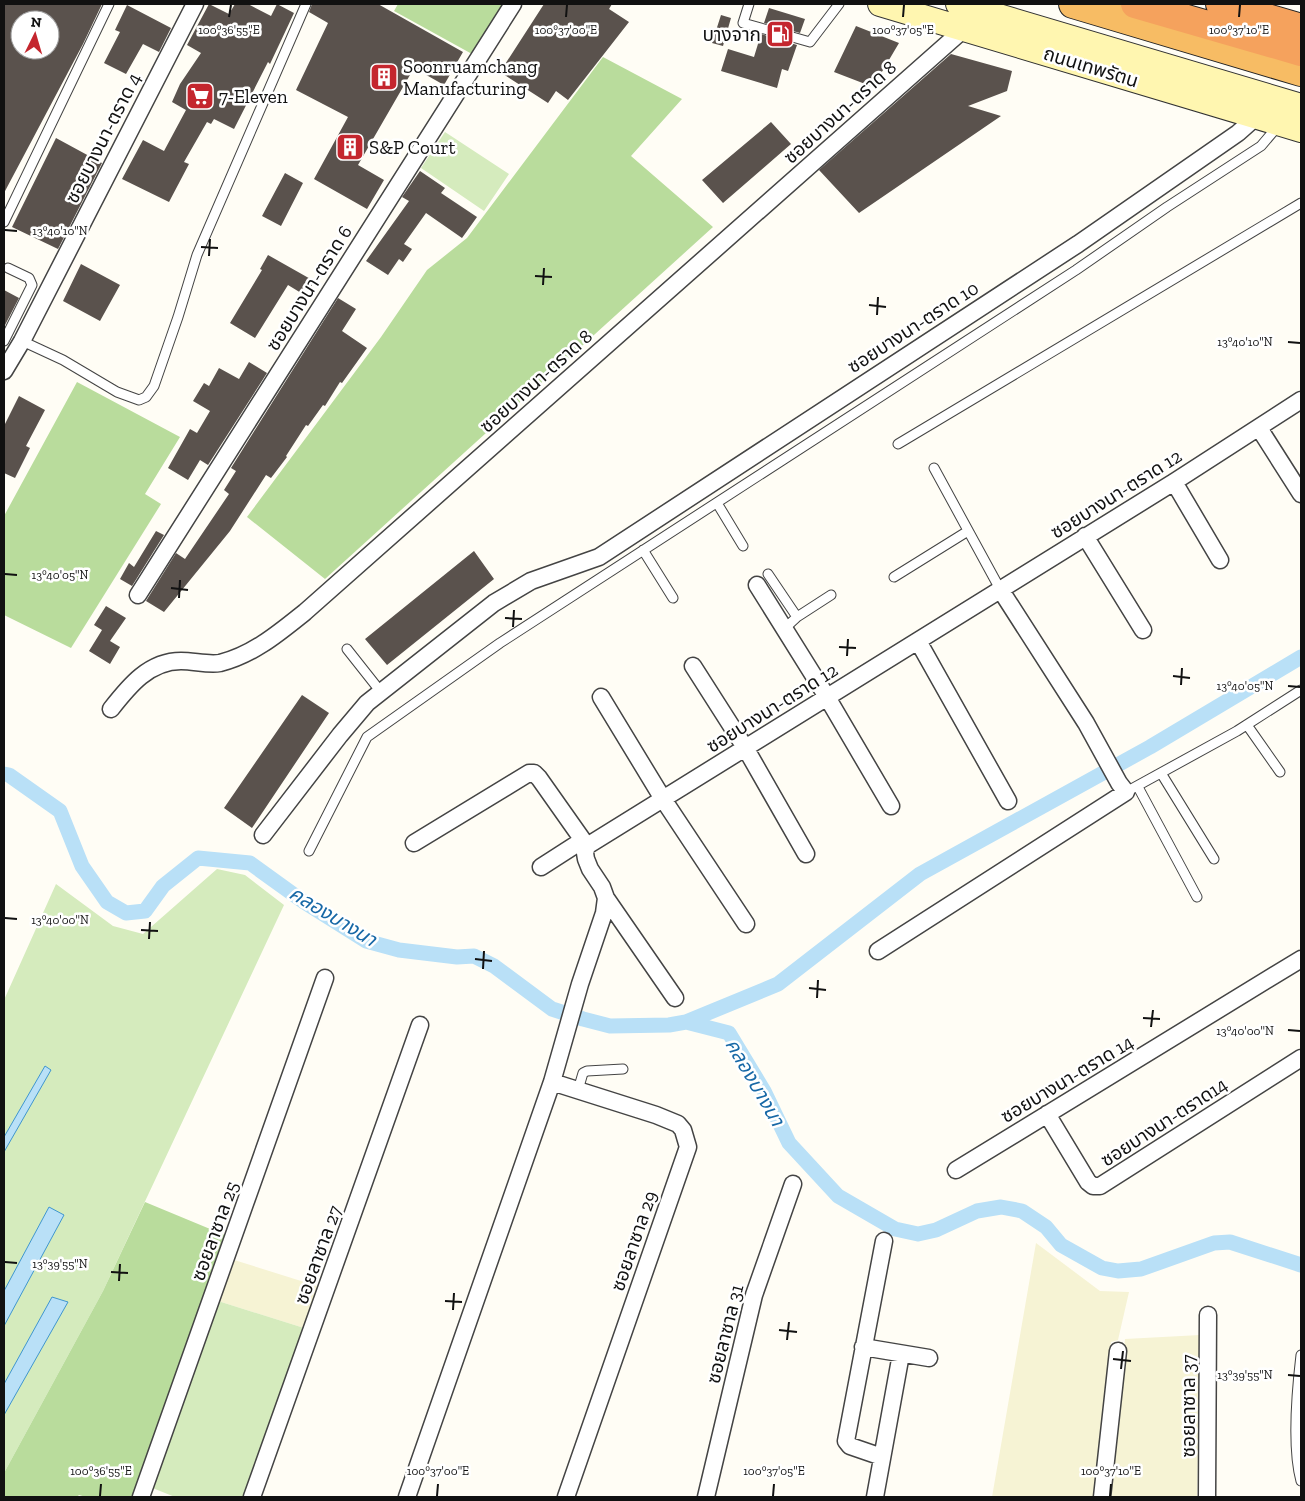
<svg xmlns="http://www.w3.org/2000/svg" width="1305" height="1501" font-family="'Zilla Slab','Noto Sans Thai',serif">
  <style>
    .farmland { fill: #f6f3d4 }
    .green { fill: #d5ebbd }
    .forest { fill: #b9dc9c }
    .water { fill: #b9e0f7; stroke: #3f96cf }
    .lines { fill: none; stroke-linecap: round; stroke-linejoin: round }
    .canal { stroke: #b9e0f7; stroke-width: 15 }
    .building { fill: #5a524d; fill-rule: evenodd }
    .service-casing { stroke: #444; stroke-width: 11 }
    .minor-casing { stroke: #444; stroke-width: 19 }
    .secondary-casing { stroke: #333; stroke-width: 26 }
    .trunk-casing { stroke: #222; stroke-width: 30 }
    .motorway-casing { stroke: #222; stroke-width: 30 }
    .service { stroke: #fff; stroke-width: 9 }
    .minor { stroke: #fff; stroke-width: 16 }
    .secondary { stroke: #fff6b0; stroke-width: 24 }
    .trunk { stroke: #f7bc64; stroke-width: 28 }
    .motorway { stroke: #f5a25d; stroke-width: 28 }
    .ticks { fill: none; stroke: #111; stroke-width: 2 }
    .labels { text-anchor: middle; dominant-baseline: central; stroke-width: 5; stroke-linejoin: round; paint-order: stroke }
    .poi-label { font-size: 19px; fill: #111; stroke: #fff; text-anchor: start }
    .street-label { font-size: 19px; fill: #111; stroke: #fff }
    .water-label { font-size: 20px; font-style: italic; fill: #1768a6; stroke: #fff }
    .ticks-label { font-size: 12px; text-anchor: middle; fill: #111; stroke: #fff; stroke-width: 5; stroke-linejoin: round; paint-order: stroke }
  </style>
  <rect width="100%" height="100%" fill="#fffdf5"/>
  <!-- farmland -->
  <path class="farmland" d="M1036,1243L1100,1291L1129,1292L1118,1340L1111,1342L1096,1497H992Z
    M231,1259L317,1286L304,1328L218,1301Z
    M1200,1335L1197,1497H1109L1125,1339Z"/>
  <!-- green -->
  <path class="green" d="M445,132L509,174L484,211L421,168Z
    M217,869L245,875L284,905L103,1291L4,1473V1000L56,884L113,926L143,934Z
    M218,1301L304,1328L243,1497H175L150,1487Z"/>
  <!-- forest -->
  <path class="forest" d="M398,4H504L472,54L394,11Z
    M603,57L682,99L631,156L713,227L325,579L247,517L381,337L427,270L467,238Z
    M77,382L180,437L145,494L161,504L71,648L4,615V516Z
    M145,1202L227,1236L134,1497H86L79,1495L77,1497H4V1473L103,1291Z"/>
  <!-- water -->
  <path class="water" d="M45,1066L51,1070L4,1152V1137Z
    M49,1207L64,1215L4,1326V1291Z
    M52,1297L68,1302L4,1415V1384Z"/>
  <g class="lines">
    <!-- canal -->
    <path class="canal" d="M4,774L9,775L60,811L82,866L107,902L126,913L145,911L163,886L198,858L250,863L304,902L366,941L399,950L457,957L474,956L494,966L552,1009L583,1019L610,1026L669,1025L686,1022L729,1033L764,1091L789,1143L838,1196L895,1229L918,1234L936,1230L977,1211L1001,1207L1022,1211L1046,1227L1061,1245L1102,1268L1118,1271L1141,1269L1214,1243L1230,1242L1301,1265
      M686,1022L778,984L920,874L1150,747L1301,657"/>
  </g>
  <!-- building -->
  <path class="building" d="M4,4H102L83,44L4,193ZM20,20H50V50H20Z
    M209,4L229,14L235,4H248L271,16L277,4L294,13L270,64L268,62L234,129L214,119L211,124L207,122L184,162L189,164L169,202L122,179L143,140L164,151L186,110L172,102L180,84L201,53L187,45Z
    M312,4H378L463,52L444,85L414,68L358,165L384,180L367,209L314,179L348,117L296,90L328,23L309,12Z
    M544,4H612L609,9L629,22L568,100L556,91L548,103L500,72Z
    M127,5L171,28L159,52L143,44L126,74L104,63L120,32L115,30Z
    M769,8L805,19L800,33L764,23Z
    M721,15L731,18L723,46L712,43Z
    M856,26L899,43L873,87L834,72Z
    M761,34L797,45L788,71L782,69L777,88L721,71L728,49L754,57Z
    M951,54L1012,71L1007,91L968,106L1001,116L859,213L819,170Z
    M771,122L791,144L723,203L702,180Z
    M56,138L102,163L58,249L12,227Z
    M420,171L445,188L441,193L477,217L462,238L426,213L404,244L412,249L403,262L399,259L388,275L366,261L409,201L402,197Z
    M285,173L303,183L281,226L262,216Z
    M268,255L314,281L306,296L288,285L255,338L230,323L262,270L260,269Z
    M81,264L120,285L100,321L63,301Z
    M4,290L19,298L4,327Z
    M338,298L356,309L342,331L367,348L342,383L340,382L325,406L323,405L308,426L306,425L286,456L287,457L271,478L266,475L230,531L164,612L146,601L176,553L185,559L229,494L224,490L236,471L231,468Z
    M249,362L267,373L208,465L200,460L188,480L168,468L190,429L197,433L210,411L193,401L204,383L209,386L219,368L239,379Z
    M19,396L45,410L26,446L30,448L15,478L4,473V426Z
    M156,531L164,535L132,586L120,579L129,563L134,567Z
    M474,551L494,579L387,665L365,639Z
    M106,606L126,618L110,641L120,647L110,664L89,651L102,630L94,625Z
    M302,695L329,713L252,828L224,808Z"/>
  <g class="lines">
    <defs>
      <path id="service" d="M749,4L743,23L810,42L839,4
        M4,222L109,4
        M4,341L32,285L29,278L8,268
        M22,341L63,360L117,392L139,400L146,397L154,386L178,317L197,255L306,4
        M898,444L1301,203
        M934,468L1000,589
        M717,503L743,546
        M643,550L673,598
        M768,574L797,617
        M894,577L968,531
        M784,629L797,617L831,595
        M347,649L381,692
        M1247,725L1280,772
        M1161,773L1214,859
        M1138,787L1197,897
        M1126,792L1237,731L1301,690
        M309,851L367,737L500,643L1076,270L1167,207L1261,146L1278,126
        M578,1090L583,1073L587,1071L623,1069
        M1301,1355C1297,1389 1292,1448 1301,1481"/>
      <path id="minor" d="M4,371L22,341L195,4
        M1259,428L1301,494
        M1174,482L1220,560
        M1085,536L1143,630
        M757,585L827,697L891,806
        M138,595L513,4
        M918,641L1008,801
        M693,666L746,749L806,854
        M601,697L663,799L746,924
        M111,709C129,686 149,661 181,661C194,661 208,665 220,663C253,655 280,632 305,612L964,29
        M263,835L340,735L367,703L494,603L531,581L599,557L1078,244L1238,133L1256,117
        M414,843L529,773H534L539,778L587,846
        M541,867L583,840
        M606,898L675,998
        M878,951L1126,792L1119,783L1086,723L1000,589
        M552,1082L656,1115L678,1124L683,1130L688,1147L566,1497
        M1047,1114L1088,1182L1093,1186H1100L1301,1058
        M956,1170L1301,959
        M863,1347L929,1358
        M882,1457L850,1446L846,1441L884,1241
        M141,1497L325,978
        M252,1497L420,1025
        M407,1497L552,1082L580,984L604,913L606,898L602,887L590,869L586,859L585,853L587,846L1174,482L1301,400
        M706,1497L754,1295L793,1184
        M875,1497L901,1354
        M1102,1497L1118,1351
        M1207,1497L1208,1315"/>
      <path id="secondary" d="M880,4L1301,130
        M958,4L1301,106"/>
      <path id="trunk" d="M1073,4L1301,72"/>
      <path id="motorway" d="M1135,4L1301,52
        M1220,4L1301,28"/>
    </defs>
    <!-- service casing -->
    <use href="#service" class="service-casing"/>
    <!-- minor casing -->
    <use href="#minor" class="minor-casing"/>
    <!-- secondary casing -->
    <use href="#secondary" class="secondary-casing"/>
    <!-- trunk casing -->
    <use href="#trunk" class="trunk-casing"/>
    <!-- motorway casing -->
    <use href="#motorway" class="motorway-casing"/>
    <!-- service -->
    <use href="#service" class="service"/>
    <!-- minor -->
    <use href="#minor" class="minor"/>
    <!-- secondary -->
    <use href="#secondary" class="secondary"/>
    <!-- trunk -->
    <use href="#trunk" class="trunk"/>
    <!-- motorway -->
    <use href="#motorway" class="motorway"/>
  </g>
  <!-- ticks -->
  <path class="ticks" d="M229,17L231,5M566,17L567,5M903,17L904,5M1239,17L1240,5M5,230L17,231M201,247L218,248M209,256L210,239M535,276L552,277M543,285L544,268M869,305L886,307M877,315L878,297M1288,342L1300,343M5,574L17,575M171,588L188,590M179,598L180,580M505,618L522,619M513,627L514,610M839,647L856,648M847,656L848,639M1173,676L1190,678M1181,685L1182,668M1288,686L1300,687M5,918L17,919M141,930L158,931M149,939L150,922M475,959L492,961M483,969L484,951M809,988L826,990M817,998L818,980M1143,1018L1160,1019M1151,1027L1153,1010M1288,1030L1300,1031M5,1262L17,1263M111,1272L128,1273M119,1281L120,1264M445,1301L462,1302M453,1310L454,1293M779,1330L797,1332M787,1340L789,1322M1113,1359L1131,1361M1121,1369L1123,1351M1288,1375L1300,1376M100,1496L101,1484M437,1496L438,1484M773,1496L774,1484M1110,1496L1111,1484"/>
  <!-- icons -->
  <defs>
    <symbol id="fuel-square" viewBox="-11 -11 22 22"><rect x="-9" y="-9" width="18" height="18" rx="4" fill="#c4262e" stroke="#fff"/><path d="M-5.5-6h7V0h2V4h1.3V-2.5L3-4.5l.8-.8L6-3V5H2.5V1h-1V6h-7ZM-4.2-4.7v3.2H.2V-4.7Z" fill="#fff"/></symbol>
    <symbol id="building-square" viewBox="-11 -11 22 22"><rect x="-9" y="-9" width="18" height="18" rx="4" fill="#c4262e" stroke="#fff"/><path d="M-4-6H4V6H1V3H-1V6H-4ZM-2.5-4.3h1.7v1.8h-1.7ZM.8-4.3h1.7v1.8H.8ZM-2.5-1h1.7V.8h-1.7ZM.8-1h1.7V.8H.8Z" fill="#fff"/></symbol>
    <symbol id="supermarket-square" viewBox="-11 -11 22 22"><rect x="-9" y="-9" width="18" height="18" rx="4" fill="#c4262e" stroke="#fff"/><path d="M-6-5.5h2.5l.6 2H6L4.5 2H-2.5L-4.4-4H-6ZM-1.5 3.2a1.3 1.3 0 1 0 .1 0ZM3 3.2a1.3 1.3 0 1 0 .1 0Z" fill="#fff"/></symbol>
  </defs>
  <g fill-rule="evenodd">
    <use href="#fuel-square" x="764" y="18" width="32" height="32"/>
    <use href="#building-square" x="368" y="61" width="32" height="32"/>
    <use href="#supermarket-square" x="184" y="80" width="32" height="32"/>
    <use href="#building-square" x="334" y="131" width="32" height="32"/>
  </g>
  <g class="labels">
    <!-- poi labels -->
    <g class="poi-label">
      <text x="761" y="34" text-anchor="end">บางจาก</text>
      <text x="403" y="66">Soonruamchang<tspan x="403" dy="22">Manufacturing</tspan></text>
      <text x="219" y="96">7-Eleven</text>
      <text x="369" y="147">S&amp;P Court</text>
    </g>
    <!-- street labels -->
    <g class="street-label">
      <text transform="translate(1091 67) rotate(17)">ถนนเทพรัตน</text>
      <text transform="translate(840 112) rotate(-42)">ซอยบางนา-ตราด 8</text>
      <text transform="translate(103 138) rotate(-63)">ซอยบางนา-ตราด 4</text>
      <text transform="translate(309 288) rotate(-58)">ซอยบางนา-ตราด 6</text>
      <text transform="translate(913 327) rotate(-33)">ซอยบางนา-ตราด 10</text>
      <text transform="translate(536 381) rotate(-42)">ซอยบางนา-ตราด 8</text>
      <text transform="translate(1116 494) rotate(-32)">ซอยบางนา-ตราด 12</text>
      <text transform="translate(772 708) rotate(-32)">ซอยบางนา-ตราด 12</text>
      <text transform="translate(1067 1079) rotate(-31)">ซอยบางนา-ตราด 14</text>
      <text transform="translate(1164 1122) rotate(-33)">ซอยบางนา-ตราด14</text>
      <text transform="translate(215 1231) rotate(-70)">ซอยลาซาล 25</text>
      <text transform="translate(634 1241) rotate(-71)">ซอยลาซาล 29</text>
      <text transform="translate(318 1255) rotate(-70)">ซอยลาซาล 27</text>
      <text transform="translate(725 1334) rotate(-76)">ซอยลาซาล 31</text>
      <text transform="translate(1188 1406) rotate(-90)">ซอยลาซาล 37</text>
    </g>
    <!-- water labels -->
    <g class="water-label">
      <text transform="translate(333 916) rotate(31)">คลองบางนา</text>
      <text transform="translate(755 1082) rotate(60)">คลองบางนา</text>
    </g>
  </g>
  <g class="ticks-label">
    <text x="229" y="34">100°36'55"E</text>
    <text x="566" y="34">100°37'00"E</text>
    <text x="903" y="34">100°37'05"E</text>
    <text x="1239" y="34">100°37'10"E</text>
    <text x="60" y="235">13°40'10"N</text>
    <text x="1245" y="346">13°40'10"N</text>
    <text x="60" y="579">13°40'05"N</text>
    <text x="1245" y="690">13°40'05"N</text>
    <text x="60" y="924">13°40'00"N</text>
    <text x="1245" y="1035">13°40'00"N</text>
    <text x="60" y="1268">13°39'55"N</text>
    <text x="1245" y="1379">13°39'55"N</text>
    <text x="101" y="1475">100°36'55"E</text>
    <text x="438" y="1475">100°37'00"E</text>
    <text x="774" y="1475">100°37'05"E</text>
    <text x="1111" y="1475">100°37'10"E</text>
  </g>
  <!-- border -->
  <rect width="1305" height="1501" fill="none" stroke="#111111" stroke-width="10"/>
  <!-- north arrow -->
  <g transform="translate(35 35) rotate(5)"><circle r="24" fill="#ffffff" stroke="#a0a0a0"/>
  <path d="M0-4L9 19L0 12L-9 19Z" fill="#c4262e"/>
  <text y="-8" font-size="14" font-weight="bold" text-anchor="middle" fill="#111111">N</text>
  </g>
</svg>
